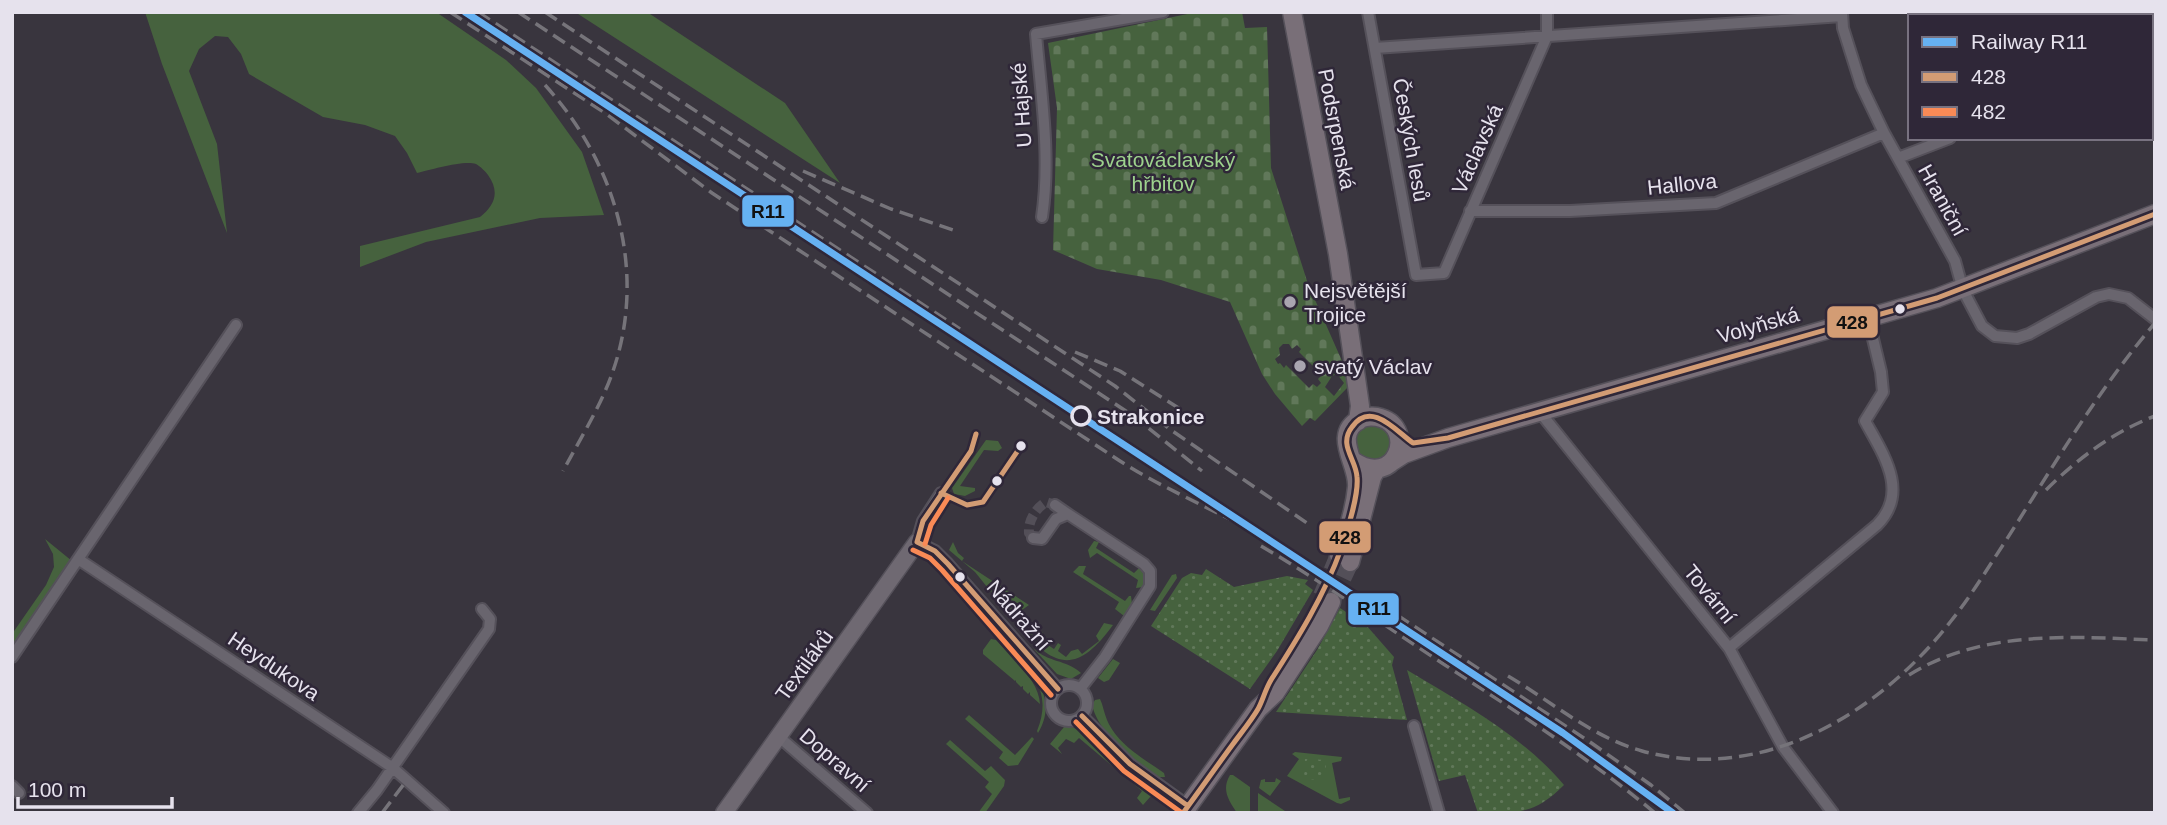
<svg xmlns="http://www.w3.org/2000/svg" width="2167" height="825" font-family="Arial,sans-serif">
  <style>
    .grass { fill: #46623e }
    .cemetery { fill: url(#cemetery-stones); fill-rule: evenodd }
    .park { fill: url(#park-dots) }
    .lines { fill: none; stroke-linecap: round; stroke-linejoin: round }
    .street-tunnel { stroke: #534f58; stroke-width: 10; stroke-dasharray: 10 5; stroke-linecap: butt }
    .primary-tunnel { stroke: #534f58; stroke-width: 18; stroke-dasharray: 18 9; stroke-linecap: butt }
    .street-casing { stroke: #55515a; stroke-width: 14 }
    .secondary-casing { stroke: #55515a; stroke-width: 19 }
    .primary-casing { stroke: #55515a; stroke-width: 21 }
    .street { stroke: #69656e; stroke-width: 10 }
    .secondary { stroke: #6f6972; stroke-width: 16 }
    .primary { stroke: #796f78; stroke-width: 18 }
    .rail { stroke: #76747a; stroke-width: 3.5; stroke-dasharray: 14 7; stroke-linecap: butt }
    .bus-1-casing { stroke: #2f2738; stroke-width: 10 }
    .bus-2-casing { stroke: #2f2738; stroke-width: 10 }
    .bus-1 { stroke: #d39c74; stroke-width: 5 }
    .bus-2 { stroke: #f98a56; stroke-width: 5 }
    .rail-1-casing { stroke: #2f2738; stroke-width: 12 }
    .rail-1 { stroke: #66b1f2; stroke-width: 7 }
    .poi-dot { fill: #a9a5b0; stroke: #2f2738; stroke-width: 2.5 }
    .bus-dot { fill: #e6e2ed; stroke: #2f2738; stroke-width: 2.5 }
    .stop-dot { fill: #2f2738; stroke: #e6e2ed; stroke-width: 3.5 }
    .labels { text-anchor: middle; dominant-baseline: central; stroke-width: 5; stroke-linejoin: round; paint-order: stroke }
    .street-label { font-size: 21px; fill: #e6e2ed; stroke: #2f2738 }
    .park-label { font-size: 21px; fill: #9dd28d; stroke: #2f2738 }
    .poi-label { font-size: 21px; fill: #e6e2ed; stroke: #2f2738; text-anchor: start }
    .stop-label { font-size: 21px; font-weight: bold; fill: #e6e2ed; stroke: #2f2738; text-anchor: start }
    .line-badge { stroke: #2f2738; stroke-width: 2.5 }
    .pale-badge-label { font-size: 19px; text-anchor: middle; font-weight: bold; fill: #111 }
  </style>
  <defs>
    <pattern id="cemetery-stones" width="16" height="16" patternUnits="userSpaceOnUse" patternTransform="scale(1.75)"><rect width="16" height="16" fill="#46623e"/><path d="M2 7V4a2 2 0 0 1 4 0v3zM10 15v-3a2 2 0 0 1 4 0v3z" fill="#61785a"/></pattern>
    <pattern id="park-dots" width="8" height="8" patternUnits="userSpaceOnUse" patternTransform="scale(1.75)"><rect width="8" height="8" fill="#46623e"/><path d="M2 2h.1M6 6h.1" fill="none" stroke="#61785a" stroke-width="1.8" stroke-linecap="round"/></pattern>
  </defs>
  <rect width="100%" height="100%" fill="#39353e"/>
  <!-- grass -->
  <path class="grass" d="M145,12H436L506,60L536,88L582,152L604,215L540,218L426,242L360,267V246L480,217C495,205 500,192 488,175C486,172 480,166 476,164C463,160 431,170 417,173L407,153L395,136L365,125L323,117L249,74L241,54L228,37L215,36L199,49L189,71L217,144L227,233L162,64Z
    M575,12H647L785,103L840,183Z
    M1355 443a18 18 0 1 1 36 0a18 18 0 1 1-36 0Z
    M986,440L998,441L1002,448L998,451L984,450L960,486L975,488V491L965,496L954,494L952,488Z
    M45,539L72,561L12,648V634L46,585L54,567L53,554Z
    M1094,541L1099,542L1096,548L1134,573L1139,568L1142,569L1146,577L1143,587L1136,588L1138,580L1097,553L1090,558L1088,550Z
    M953,542L958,553L964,558L962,561L1029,605L1015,615L1008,613L975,572L949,550Z
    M1079,566H1086L1083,574L1125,601L1129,596H1131L1132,604L1124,616L1115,609L1119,602L1073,572Z
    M938,568L950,576L996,629L993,630Z
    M1176,574L1177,578L1155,611L1150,610L1172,575Z
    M1024,619L1030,620L1024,629L1036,637L1040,631L1043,633L1039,639L1054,649L1058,643L1061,645L1058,651L1066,657L1071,651L1078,649L1082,654L1099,641L1096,636L1104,623L1113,625C1079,672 1056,671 1020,627Z
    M1000,634C1024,662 1062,694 1038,733L1037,731C1055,686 1026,669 998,637Z
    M991,639L996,640C1011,657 1039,680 1040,704L1030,695V692L1028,694L1023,689V686L1021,687L1016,682V680L1015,681L983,654V650Z
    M1033,648C1049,663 1065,659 1081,673L1071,679L1057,674Z
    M1113,659L1120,663L1109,680L1104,682L1098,678Z
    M1100,699C1103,705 1104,713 1107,720C1117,744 1144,759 1164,773L1165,777H1159C1135,761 1099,735 1092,705L1095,700Z
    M969,715L1015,755L1032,737L1034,739L1018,765L1008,766L999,758L1003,752L965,719Z
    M1064,727H1072L1087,734L1151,796L1143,805L1137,798L1142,791L1079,738L1074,743L1066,739L1058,748L1062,754L1050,744Z
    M950,740L985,771L991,766L1005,780L1004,786L985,813H978L992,794L985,787L989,782L946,744Z
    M1295,752L1342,757L1341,761L1332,763L1339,799L1350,797V800L1341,804L1337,803L1287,776L1299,759L1292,754Z
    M1230,775H1233L1250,787V813H1237C1229,801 1221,790 1230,775Z
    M1276,778L1281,781L1270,796L1259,788L1261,780L1265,779V782H1275Z
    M1258,793L1288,813H1258Z"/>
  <!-- cemetery -->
  <path class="cemetery" d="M1197,12H1242L1245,28L1267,27L1271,168L1308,284L1346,370L1348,387L1315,421L1310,418L1302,426L1275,394L1262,374L1230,302L1161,280L1097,269L1053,250L1057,108L1048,43ZM1283,344H1289L1292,349L1297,345L1301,349L1299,352L1322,375L1318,379L1321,383L1317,387L1313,384L1309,388L1286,365L1284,368L1280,363L1278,364L1275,359L1280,355L1279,348ZM1337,374L1344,383L1334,396L1325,387L1332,376Z"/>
  <!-- park -->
  <path class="park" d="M1206,569L1234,587L1287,576L1308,580L1305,584L1313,590L1277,651L1250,689L1151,626L1182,578L1191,573L1202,575Z
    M1340,608L1349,614L1352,609L1394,657L1392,665L1407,720L1276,712L1317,650Z
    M1407,670C1462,703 1523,736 1564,785C1534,815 1517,813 1478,813L1465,775L1439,781Z
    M1305,759L1326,760L1325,780L1304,779Z"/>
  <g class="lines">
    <!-- street-tunnel -->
    <path class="street-tunnel" d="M1033,538L1029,533C1028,521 1035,509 1046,502L1055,505"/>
    <!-- primary-tunnel -->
    <path class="primary-tunnel" d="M1322,596L1339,555
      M1331,602L1350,562"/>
    <defs>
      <path id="street" d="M1368,12L1416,275L1444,273L1547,36V12
        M1842,12L1843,28L1861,85L1884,133L1955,261L1963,290L1982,326L1995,336L2017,338L2029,334L2096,297L2109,294L2128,298L2155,319
        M2074,12V16
        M1375,48L1842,16
        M1898,158L1950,138
        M1470,211H1570L1716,203L1884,133
        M1042,217C1051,157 1041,94 1036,34L1163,12
        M1539,411L1729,648L1783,747L1833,813
        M941,493L923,521L917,542L935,551L948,564L1058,689
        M1068,514L1144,564L1150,571V586L1105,657L1080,689
        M1033,538L1042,539L1056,519L1068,514L1055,505
        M78,559L393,768L444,813
        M1729,648L1877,525C1910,492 1883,454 1865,421L1883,392L1881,372L1868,318
        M12,657L236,325
        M1051 703a18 18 0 1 1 36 0a18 18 0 1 1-36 0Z
        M1082,716L1130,764L1188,806
        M1414,726L1439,813
        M778,736L867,813
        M12,786L19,793
        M358,813L377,790L489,629L490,619L482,609"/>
      <path id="secondary" d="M724,813L917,542"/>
      <path id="primary" d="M1292,12L1338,254L1360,406L1358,421
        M1390,463L1404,454L1448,438L1937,298L2155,214
        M1339,555C1347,534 1355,510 1357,487C1359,464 1331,435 1360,419C1366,416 1375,416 1381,418C1417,429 1396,490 1353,461
        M1350,562L1372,477L1376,470
        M1183,813L1258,709L1275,693L1319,626L1331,602"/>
    </defs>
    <!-- street casing -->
    <use href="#street" class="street-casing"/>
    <!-- secondary casing -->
    <use href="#secondary" class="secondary-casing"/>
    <!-- primary casing -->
    <use href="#primary" class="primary-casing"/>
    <!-- street -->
    <use href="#street" class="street"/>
    <!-- secondary -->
    <use href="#secondary" class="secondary"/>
    <!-- primary -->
    <use href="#primary" class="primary"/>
    <!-- rail -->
    <path class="rail" d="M450,12L605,113L712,193L1120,461C1170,493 1226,514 1277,545
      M478,12L960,329
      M518,12L1132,415L1202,471
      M545,12L1115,386L1171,430L1307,523
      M545,85C615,162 648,270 613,371C601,406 580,439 563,471
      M803,171L891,209L956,231
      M1075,352L1120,371L1185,412
      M2046,490C2077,459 2113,432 2155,416
      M1261,546C1324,583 1384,625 1445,665C1517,712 1589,758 1655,813
      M1397,615L1590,742L1651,785L1685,813
      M1909,675C1983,629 2072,637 2155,640
      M1508,676C1552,702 1592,737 1642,751C1762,784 1879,714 1951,621C1971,596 1987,569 2005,542C2052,468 2098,390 2155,323
      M382,813L407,780"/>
    <defs>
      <path id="bus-1" d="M941,493L967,505L983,502L1021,446
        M917,542L935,551L948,564L1058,689
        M917,542L923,521L971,451L976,434
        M1082,716L1130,764L1188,806
        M1183,813C1200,790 1216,767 1233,744C1241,733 1251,721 1258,709C1263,700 1265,690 1271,680C1298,638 1324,596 1341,549C1347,531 1359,496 1357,477C1356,459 1338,445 1352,427C1371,400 1396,431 1413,443L1448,438L1937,298L2155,214"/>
      <path id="bus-2" d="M925,544L931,525L948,498
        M913,550L930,558L942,570L1051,695
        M1076,722L1124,771L1182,813"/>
    </defs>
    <!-- bus-1 casing -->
    <use href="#bus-1" class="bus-1-casing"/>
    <!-- bus-2 casing -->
    <use href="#bus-2" class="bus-2-casing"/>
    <!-- bus-1 -->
    <use href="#bus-1" class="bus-1"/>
    <!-- bus-2 -->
    <use href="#bus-2" class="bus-2"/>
    <defs>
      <path id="rail-1" d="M465,12L1563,733L1673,813"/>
    </defs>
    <!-- rail-1 casing -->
    <use href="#rail-1" class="rail-1-casing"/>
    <!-- rail-1 -->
    <use href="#rail-1" class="rail-1"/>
  </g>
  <!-- markers -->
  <g class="poi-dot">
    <circle cx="1290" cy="302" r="7"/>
    <circle cx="1300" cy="366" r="7"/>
  </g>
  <g class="bus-dot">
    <circle cx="1900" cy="309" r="6"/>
    <circle cx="1021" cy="446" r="6"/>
    <circle cx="997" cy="481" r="6"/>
    <circle cx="960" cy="577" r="6"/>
  </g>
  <circle class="stop-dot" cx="1081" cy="416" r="9"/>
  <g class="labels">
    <!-- street labels -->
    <g class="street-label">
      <text transform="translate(1021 105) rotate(-94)">U Hajské</text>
      <text transform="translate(1337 129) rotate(79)">Podsrpenská</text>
      <text transform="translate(1411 140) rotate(80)">Českých lesů</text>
      <text transform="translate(1477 149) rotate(-66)">Václavská</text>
      <text transform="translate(1682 184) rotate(-6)">Hallova</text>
      <text transform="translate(1943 200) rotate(61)">Hraniční</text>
      <text transform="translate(1758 325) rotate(-16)">Volyňská</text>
      <text transform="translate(1710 594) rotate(51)">Tovární</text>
      <text transform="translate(1019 615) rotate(49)">Nádražní</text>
      <text transform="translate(804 665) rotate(-54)">Textiláků</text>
      <text transform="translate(274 666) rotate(34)">Heydukova</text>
      <text transform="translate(835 760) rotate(41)">Dopravní</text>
    </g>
    <!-- park labels -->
    <g class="park-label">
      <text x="1163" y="159">Svatováclavský<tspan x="1163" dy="24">hřbitov</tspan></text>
    </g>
    <!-- poi labels -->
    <g class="poi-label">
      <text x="1304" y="290">Nejsvětější<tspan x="1304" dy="24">Trojice</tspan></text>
      <text x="1314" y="366">svatý Václav</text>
    </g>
    <!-- stop labels -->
    <g class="stop-label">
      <text x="1097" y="416">Strakonice</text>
    </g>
  </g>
  <g class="line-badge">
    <rect x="741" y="194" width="54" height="34" rx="7" fill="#66b1f2"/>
    <rect x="1826" y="305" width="53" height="34" rx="7" fill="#d39c74"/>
    <rect x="1318" y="520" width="54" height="34" rx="7" fill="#d39c74"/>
    <rect x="1347" y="592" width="53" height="34" rx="7" fill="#66b1f2"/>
  </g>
  <g class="pale-badge-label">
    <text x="768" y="218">R11</text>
    <text x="1852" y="329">428</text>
    <text x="1345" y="544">428</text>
    <text x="1374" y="615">R11</text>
  </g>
  <!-- border -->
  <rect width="2167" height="825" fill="none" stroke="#e6e2ed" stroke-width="28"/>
  <!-- legend -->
  <rect x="1908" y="14" width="245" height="126" fill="#2f2738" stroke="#787280" stroke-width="2"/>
  <rect x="1922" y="37" width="35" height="10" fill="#66b1f2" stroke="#787280" stroke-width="2"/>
  <text x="1971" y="49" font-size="21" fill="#e6e2ed">Railway R11</text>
  <rect x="1922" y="72" width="35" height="10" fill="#d39c74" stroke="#787280" stroke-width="2"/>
  <text x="1971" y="84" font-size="21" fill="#e6e2ed">428</text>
  <rect x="1922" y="107" width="35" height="10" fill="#f98a56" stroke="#787280" stroke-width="2"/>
  <text x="1971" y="119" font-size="21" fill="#e6e2ed">482</text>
  <!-- scale -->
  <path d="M18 797v10h154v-10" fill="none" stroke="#e6e2ed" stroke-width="3.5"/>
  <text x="28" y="797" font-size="21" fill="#e6e2ed" stroke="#2f2738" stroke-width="5" paint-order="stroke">100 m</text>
</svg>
